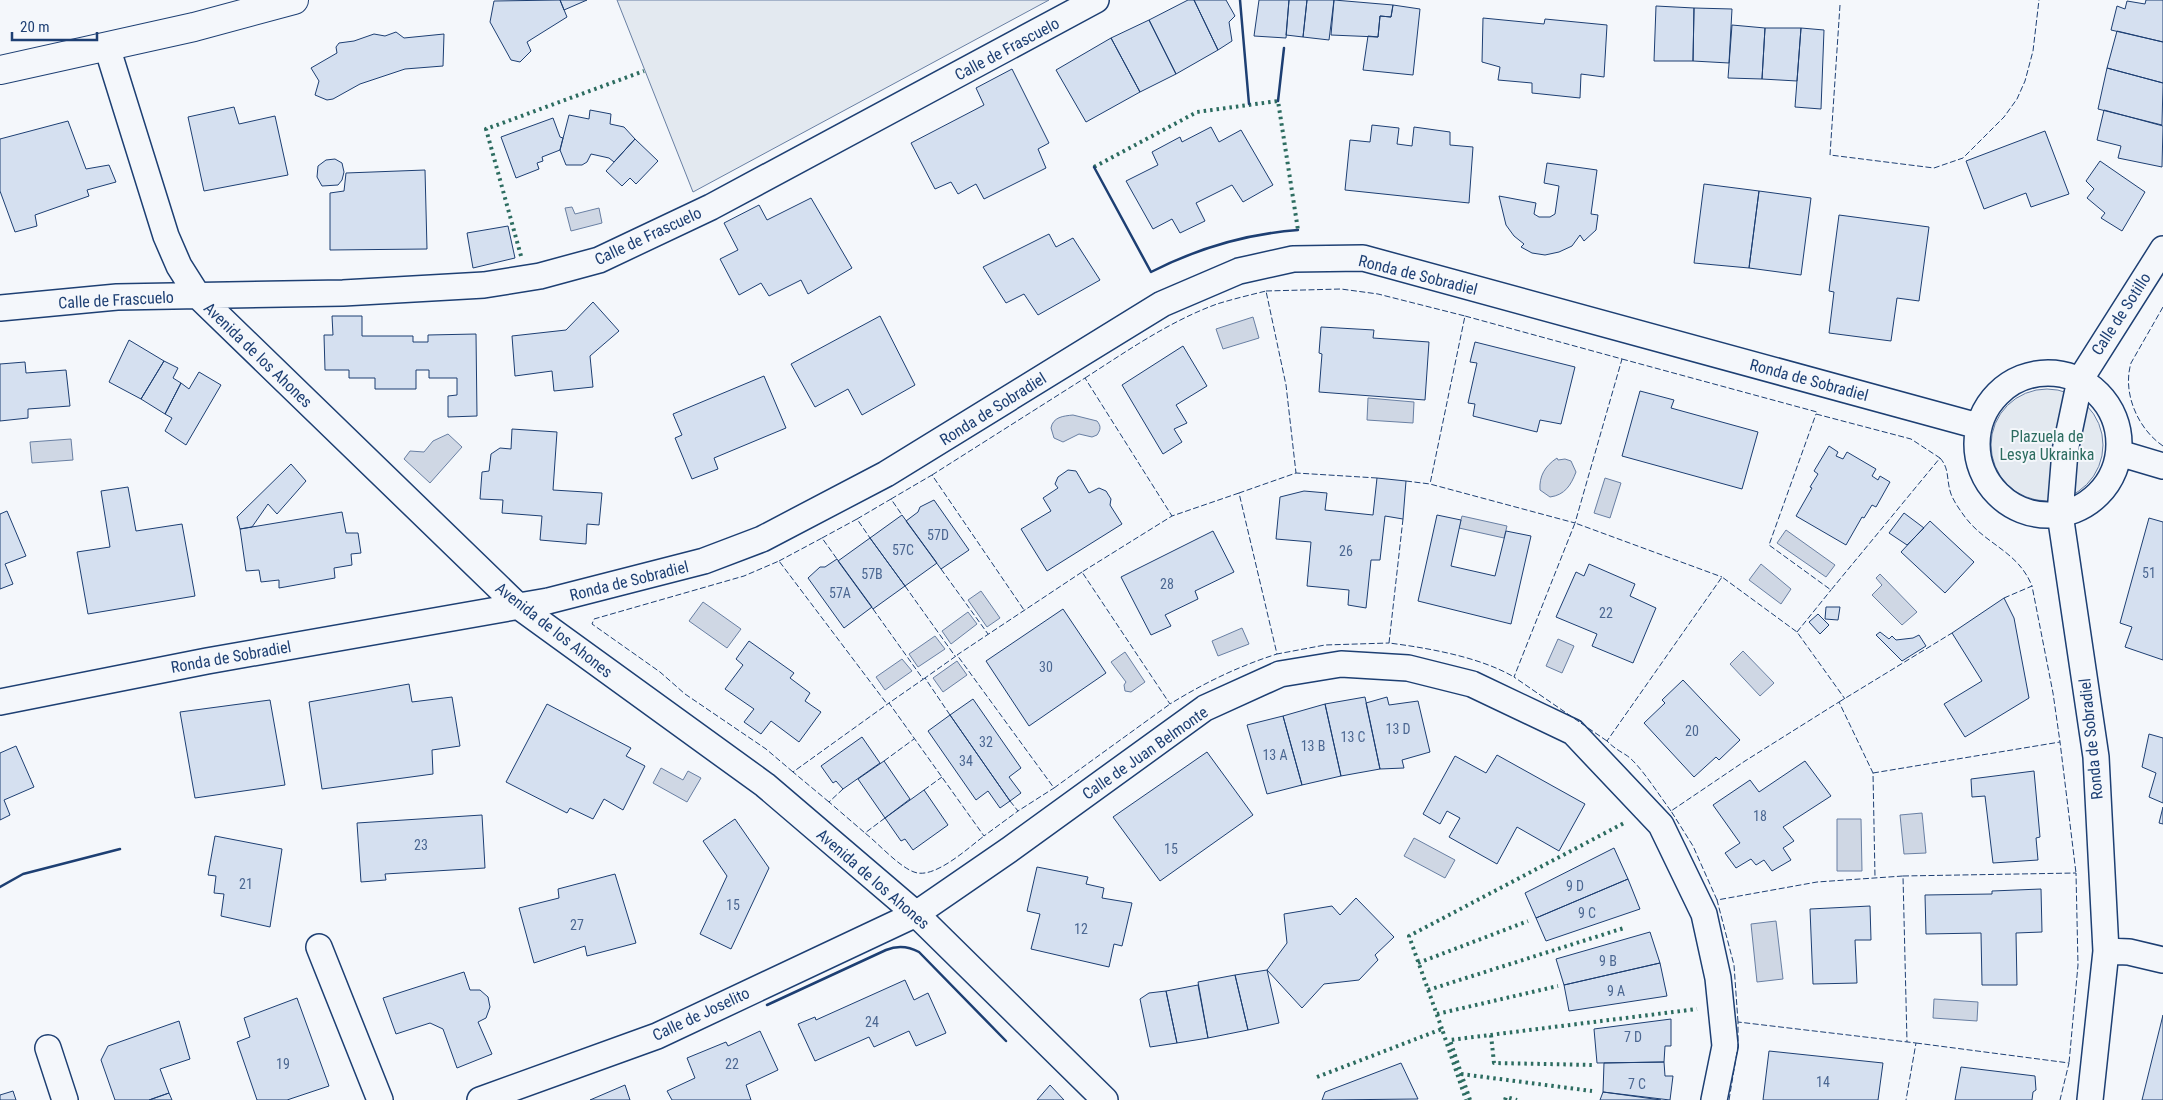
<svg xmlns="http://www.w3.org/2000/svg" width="2163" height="1100" font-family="'Roboto Condensed',sans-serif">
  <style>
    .green { fill: #e3e9f0; stroke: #687fa3 }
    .water { fill: #cfd7e4; stroke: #687fa3 }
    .building { fill: #d5e0f0; stroke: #1d3f73 }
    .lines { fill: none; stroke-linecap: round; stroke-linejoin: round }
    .minor-casing { stroke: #1d3f73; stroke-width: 28 }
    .tertiary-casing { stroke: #1d3f73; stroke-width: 30 }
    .minor { stroke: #f4f7fb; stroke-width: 25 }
    .tertiary { stroke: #f4f7fb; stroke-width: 28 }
    .hedge { stroke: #2c6c60; stroke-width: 4; stroke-dasharray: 2.5 4; stroke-linecap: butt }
    .fence { stroke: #1d3f73; stroke-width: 1; stroke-dasharray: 6 2.5; stroke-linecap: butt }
    .wall { stroke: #1d3f73; stroke-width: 2.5 }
    .labels { text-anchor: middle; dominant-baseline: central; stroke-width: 4; stroke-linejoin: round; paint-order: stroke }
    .number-label { font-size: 14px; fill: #4b6792 }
    .street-label { font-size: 16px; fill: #1d3f73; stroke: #f4f7fb }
    .park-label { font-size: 16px; fill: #2c6c60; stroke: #f4f7fb }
  </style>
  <rect width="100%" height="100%" fill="#f4f7fb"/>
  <!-- green -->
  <path class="green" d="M617,0H1049L693,192Z
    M1991 445a56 56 0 1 1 112 0a56 56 0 1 1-112 0Z"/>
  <!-- water -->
  <path class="water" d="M572,207L575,214L599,208L602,223L571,231L565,208Z
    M1253,317L1259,338L1223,349L1216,329Z
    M1368,398L1414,402L1413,423L1367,420Z
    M1073,415L1097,421C1101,426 1101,429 1097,435L1092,437L1079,434L1063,442L1054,438L1051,428C1053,417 1063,416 1073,415Z
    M448,434L462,447L430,483L404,459L410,451L424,452L433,441Z
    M71,439L73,460L32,463L30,442Z
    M1557,458L1558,460L1565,459L1571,461L1576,472C1571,485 1565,495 1550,497L1540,490C1539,476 1545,466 1557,458Z
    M1605,478L1621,483L1610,518L1594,513Z
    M1462,516L1507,526L1504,538L1459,528Z
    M1786,530L1835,565L1826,577L1777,543Z
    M1761,564L1791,589L1781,604L1749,580Z
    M1880,574L1917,612L1902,625L1872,595L1882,585L1876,578Z
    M981,591L1000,618L987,627L968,600Z
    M703,602L741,629L727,648L689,621Z
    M968,612L977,624L951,644L942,631Z
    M1242,628L1249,644L1218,656L1212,641Z
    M935,636L945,649L918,667L909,654Z
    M1558,639L1574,646L1562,673L1546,666Z
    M1743,651L1774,683L1760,696L1730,664Z
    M1125,652L1145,682L1131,692L1125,691L1124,685L1126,682L1111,662Z
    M902,659L912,671L885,690L876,677Z
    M957,661L967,675L943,692L933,678Z
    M661,768L683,780L688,771L701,778L687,802L653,783Z
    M1922,813L1926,853L1904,854L1900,815Z
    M1837,819H1861L1862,871H1837Z
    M1414,838L1455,860L1445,878L1404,856Z
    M1776,921L1783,979L1757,982L1751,924Z
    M1934,999L1978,1002L1977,1021L1933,1018Z"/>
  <!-- building -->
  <path class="building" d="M560,0H587L564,10Z
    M560,0L567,17L527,42L531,51L520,62L511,60L490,22L494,1Z
    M1188,0H1194L1218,50L1176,74L1149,20Z
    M1194,0H1226L1235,16L1229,22L1232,41L1218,50Z
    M1259,0H1289L1286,38L1254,36Z
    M1289,0H1307L1303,37L1286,35Z
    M1307,0H1334L1329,40L1303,37Z
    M1334,0L1393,5L1391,17L1380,16L1378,37L1331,35Z
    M2146,0H2163V42L2111,30L2117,6L2125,9L2127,1L2145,4Z
    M1393,5L1420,9L1413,75L1363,70L1368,36L1378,37L1380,16L1391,17Z
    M1656,6L1694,8L1693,61H1654Z
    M1694,8L1732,9L1729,63L1693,61Z
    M1483,18L1544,24L1545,19L1607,25L1604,77L1581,74L1580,98L1532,93V83L1498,80L1500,67L1482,62Z
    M1149,20L1176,74L1140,92L1111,38Z
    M1732,25L1765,28L1762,79L1728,78Z
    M1765,28H1801L1797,81L1762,79Z
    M1801,28L1824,30L1821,109L1795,107Z
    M2117,31L2163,42V83L2107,68Z
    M396,32L404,38L444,34L443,66L405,69L360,84L333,99L327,100L315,95L319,81L311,68L337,53L336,47L339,43L354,41L374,34L385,36Z
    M1111,38L1140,92L1086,122L1056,70Z
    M2107,68L2163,83L2162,125L2098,109Z
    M1012,69L1049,143L1038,149L1046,168L984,199L976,184L958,194L951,182L935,189L911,143L984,105L976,88Z
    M234,107L239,124L275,116L288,175L204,191L188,117Z
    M590,110L611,114L610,124L624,127L635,139L614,162L609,158L591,154L587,162L582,165H566L560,150L569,115L589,119Z
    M2104,110L2163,126L2162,167L2118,158L2121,146L2097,140Z
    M553,118L560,137L563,138L560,150L542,157L543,161L537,163L539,169L516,178L501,137Z
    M68,121L86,169L109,165L116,182L87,190L89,196L35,215L37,226L15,232L0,191V139Z
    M1372,125L1399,128L1397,144L1412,146L1414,127L1450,132V145L1473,147L1469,203L1345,190L1350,140L1370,142Z
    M1211,127L1219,142L1241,130L1273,185L1243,202L1232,185L1196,203L1205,221L1180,233L1172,219L1153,229L1126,181L1158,165L1152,152L1180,137L1182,142Z
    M2045,131L2069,194L2031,207L2026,193L1984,209L1966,161Z
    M635,139L658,161L636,184L630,178L622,186L606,171Z
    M335,159L342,163L344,172L342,180L338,185L322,186L317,177L318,166L326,160Z
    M2100,161L2145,192L2122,231L2101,218L2105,213L2087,198L2094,189L2086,181Z
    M1547,163L1597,170L1591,214L1598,215L1596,230L1584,241L1580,235L1572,246L1559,252L1545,255L1532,253L1521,247L1524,244L1514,236L1506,225L1499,196L1536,203L1534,214L1539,217H1550L1555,214L1559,186L1544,183Z
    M425,170L427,249L330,250V193L344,191L346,173Z
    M1704,184L1759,191L1749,268L1694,263Z
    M1759,191L1811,198L1801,275L1749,268Z
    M811,198L852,268L808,294L801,280L769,296L761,283L739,295L720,259L738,250L724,223L759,205L767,220Z
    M1839,215L1929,227L1919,301L1897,298L1891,341L1829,333L1834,292L1829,291Z
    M508,226L515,258L473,268L467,233Z
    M1049,234L1056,247L1073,238L1100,280L1038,315L1024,294L1006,303L983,267Z
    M593,302L619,331L590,356L593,387L554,391L552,371L515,376L512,336L566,330Z
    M332,316H362V336H413V342H428V335L476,334L477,416L448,417V396L457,395V378H429V370H416V389H375V378H349V370H325L324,335H333Z
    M880,316L915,385L862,415L848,389L815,407L791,364Z
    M1321,327L1374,330L1373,338L1429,342L1425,400L1319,392L1322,354L1319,353Z
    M129,340L164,361L141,399L109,382Z
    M1475,342L1575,367L1561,424L1540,420L1537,432L1473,416L1475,404L1468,403L1477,363L1470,362Z
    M1183,346L1207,386L1176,405L1187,423L1174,429L1182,442L1163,454L1122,385Z
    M164,361L178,368L173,378L181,383L165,414L141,399Z
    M25,362L26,373L66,370L70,406L28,409V418L0,421V364Z
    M199,372L221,385L186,445L165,431L172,418L165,414L181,383L189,389Z
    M764,376L786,428L714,458L718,469L692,479L675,438L682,435L673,414Z
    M1640,391L1674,400L1671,408L1758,432L1742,489L1622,456Z
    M512,429L557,432L553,490L602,493L599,525L587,524L586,544L540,540L542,516L502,513L503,500L480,499L482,472L489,471L491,454L500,448L511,449Z
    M1829,446L1838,452L1836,456L1843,459L1847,452L1876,469L1872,476L1878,480L1880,476L1890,482L1876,507L1872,505L1864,518L1862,517L1846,545L1796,516L1812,488L1810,487L1818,474L1814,471Z
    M291,464L306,481L277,514L268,504L252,527L240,529L237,517Z
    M1068,470L1076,471L1089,493L1099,488L1106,491L1111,499L1110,505L1122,524L1047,571L1021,529L1051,511L1043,498L1058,488L1055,484L1058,477Z
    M1377,478L1406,481L1403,519L1385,516L1380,560H1371L1366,608L1348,605L1349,590L1307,586L1311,542L1276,539L1280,497L1304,491L1327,493L1325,510L1373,515Z
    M128,487L136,531L182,524L195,596L88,614L77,552L110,547L101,491Z
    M934,500L969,550L941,569L906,521L918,512L920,507Z
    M7,511L26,556L5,564L13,584L0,589V514Z
    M342,512L346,533H358L361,553L351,554L352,565L334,568L335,578L279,588V580L261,582L259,570L246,571L240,529Z
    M1904,513L1924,528L1907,545L1889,533Z
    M902,515L937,563L905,586L870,538Z
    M1437,515L1461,520L1451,566L1495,576L1506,531L1531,536L1511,624L1418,601Z
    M2149,518L2163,522V660L2125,647L2132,627L2120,623Z
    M1930,521L1974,562L1945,593L1901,552Z
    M1213,531L1234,572L1195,591L1198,599L1165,615L1171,626L1151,635L1121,577Z
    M870,538L905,586L873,609L838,561Z
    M837,559L872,607L844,628L808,578L820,567H825Z
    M1589,564L1635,584L1630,596L1656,608L1633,663L1592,646L1597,634L1556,617L1576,572L1584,576Z
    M2004,598L2014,618L2029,698L1965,737L1944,704L1982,681L1952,633Z
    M1826,607H1840L1838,620L1825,619Z
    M1063,609L1106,673L1029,726L986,661Z
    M1818,614L1829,625L1820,634L1809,622Z
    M1880,632L1889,639L1892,636L1896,640L1913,638L1919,635L1926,646L1902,661L1876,635Z
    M749,641L794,673L790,678L810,693L805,701L821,712L799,742L771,721L761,734L744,722L754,709L725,689L743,665L736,659Z
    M1683,680L1740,740L1719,760L1716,757L1694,777L1644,723L1665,703L1662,700Z
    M409,684L412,702L452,697L460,746L432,750L433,774L322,789L309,702Z
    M1365,697L1380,769L1341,776L1325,704Z
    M1387,697L1389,705L1418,701L1430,752L1402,760L1404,768L1380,769L1366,703Z
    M973,699L1021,768L1009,777L1021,793L1010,801L950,715Z
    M270,700L285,785L195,798L180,712Z
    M547,704L631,748L626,756L645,766L623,810L604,799L593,819L570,808L567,813L506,782Z
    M1325,704L1341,776L1302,785L1283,716Z
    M950,715L1010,801L1000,808L988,791L976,800L928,731Z
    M1283,716L1302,785L1267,794L1247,725Z
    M2149,734L2163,738V803L2149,797L2156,773L2142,767Z
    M862,737L880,763L843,789L836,781L833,783L821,766Z
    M16,746L34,787L4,800L10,815L0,820V753Z
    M1207,752L1253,815L1160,881L1113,817Z
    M1497,755L1585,804L1559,851L1517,827L1497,864L1449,837L1460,818L1447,811L1440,824L1423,814L1455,756L1486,773Z
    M884,761L910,799L885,818L858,779Z
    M1805,761L1831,796L1783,827L1794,841L1783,848L1791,860L1772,871L1764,860L1756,865L1751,859L1736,868L1725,853L1740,843L1713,805L1750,780L1759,792Z
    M2034,771L2040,837L2036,838L2038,860L1993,863L1985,796L1972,797L1971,779Z
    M924,790L948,825L913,850L905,839L901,841L885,818Z
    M2163,807V824L2159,823Z
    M482,815L485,868L385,874L386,880L361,882L357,823Z
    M735,819L769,868L731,949L700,934L727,876L703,841Z
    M215,836L282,849L270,927L221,916L224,894L214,893L216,876L208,875Z
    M1614,848L1628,879L1536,918L1525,893Z
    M1037,867L1088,877L1086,884L1104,888L1102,898L1132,903L1122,946L1114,944L1109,967L1031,949L1040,914L1027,911Z
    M615,874L636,943L587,956L585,946L534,963L519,908L559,898L558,889Z
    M1628,879L1640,909L1546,941L1536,918Z
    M2041,889L2042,932L2016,933L2017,985H1982L1981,933L1926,934L1925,895L1992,894V891Z
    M1356,898L1394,937L1375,955L1378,960L1359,980L1324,984L1302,1008L1267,970L1287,943L1284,914L1332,906L1340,915Z
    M1870,906L1871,940H1855L1857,983L1813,984L1810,909Z
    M1650,932L1660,963L1564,985L1556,959Z
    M1660,963L1667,996L1569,1011L1564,985Z
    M1267,970L1279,1023L1248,1030L1235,975Z
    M464,972L470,990H480L488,997L490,1007L486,1018L478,1022L492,1054L457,1068L443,1029L430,1023L396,1034L383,998Z
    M1235,975L1248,1030L1208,1038L1198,982Z
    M905,980L914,1000L928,993L946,1033L916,1046L909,1031L874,1047L869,1037L815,1061L798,1024L815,1017L816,1020Z
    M1198,985L1208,1038L1177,1043L1166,991Z
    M1166,991L1177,1043L1150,1047L1140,999L1149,993Z
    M297,998L329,1086L287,1100H257L237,1042L250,1037L244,1018Z
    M2163,1015V1100H2142Z
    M1671,1019V1046H1665L1664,1062L1597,1063L1594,1029Z
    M179,1021L190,1059L160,1069L169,1093L149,1100H115L101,1060L108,1046Z
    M760,1031L778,1070L746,1085L751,1100H672L667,1091L695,1078L687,1058L726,1042L728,1046Z
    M1769,1051L1883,1063L1878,1100H1763Z
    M1664,1062L1665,1076H1673L1670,1100L1603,1092L1604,1063Z
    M1401,1063L1418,1099L1322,1100L1325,1092Z
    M1961,1067L2035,1076L2036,1090L2033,1092L2032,1100H1955Z
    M625,1085L630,1100H590Z
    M1050,1085L1064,1100H1037Z
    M13,1091L16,1100H0V1095Z
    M1603,1092L1661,1100H1600Z
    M169,1093L172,1100H149Z"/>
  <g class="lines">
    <defs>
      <path id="minor" d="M107,47L166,236L179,266L198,296L518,606L765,785L916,914L1105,1100
        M0,308L117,297L343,293L484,285L540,276L599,260L711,207L1096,0
        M1977 444a71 71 0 1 1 142 0a71 71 0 1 1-142 0Z
        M2119,453L2163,466
        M0,702L207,661L548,601L704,561L762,539L886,474L1162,304L1239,271L1293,259L1363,258L1978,426
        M319,947L380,1100
        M2106,951L2129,952L2163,960
        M48,1048L65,1100
        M480,1100L657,1036L916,914L1009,850L1205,708L1280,674L1341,664L1408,668L1472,684L1573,732L1661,825L1704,914L1718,978L1725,1046L1714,1100
        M2090,1100L2106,951L2096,757L2060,514L2065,451L2080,380L2163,249"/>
      <path id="tertiary" d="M0,70L194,27L294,0"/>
    </defs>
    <!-- minor casing -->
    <use href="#minor" class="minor-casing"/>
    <!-- tertiary casing -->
    <use href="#tertiary" class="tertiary-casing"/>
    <!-- minor -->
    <use href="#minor" class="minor"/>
    <!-- tertiary -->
    <use href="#tertiary" class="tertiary"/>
    <!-- hedge -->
    <path class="hedge" d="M1094,167L1197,112L1278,101L1298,230
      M521,256L486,129L644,71
      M1418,963L1528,921
      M1428,990L1624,928
      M1437,1014L1558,986
      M1442,1029L1409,936L1626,822
      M1491,1035L1494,1063L1595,1065
      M1461,1074L1592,1091
      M1317,1077L1442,1029L1466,1100
      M1470,1100L1450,1040L1697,1009
      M1505,1100L1506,1097L1517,1100"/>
    <!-- fence -->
    <path class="fence" d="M1840,5L1830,155L1934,168L1963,158L2004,117L2017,99L2025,81L2033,51L2039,0
      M1266,291L1341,289L1378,294L1465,316L1430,484
      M2163,307L2131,363C2122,393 2138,429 2163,446
      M1622,359L1817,412
      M1085,378C1127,351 1170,321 1217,304C1233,299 1250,295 1266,291L1286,385L1296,473
      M1816,414L1911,439L1940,458L1831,590L1769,545Z
      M1940,458C1950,469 1946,480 1951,494C1954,502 1960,510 1965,517C1986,545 2018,551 2032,586
      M932,475L1085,378L1172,516
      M1377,478L1296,473L1239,493L1277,654L1325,645L1389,643
      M1406,481L1430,484L1575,523L1622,359L1465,316
      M1239,493L1172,516L1082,572L1170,704C1204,683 1239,666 1277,654
      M891,499L932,475L1024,610
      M857,519L891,499L902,515
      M1403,519L1389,643C1428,648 1480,657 1514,677
      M822,538L857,519L870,538
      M779,561L822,538L837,559
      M941,569L988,634
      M1082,572L957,655L1054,788L1170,704
      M905,586L955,656
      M2004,598L2032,586L2053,693L2060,742
      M873,609L923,679
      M1797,632L1831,590
      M925,678L889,703L984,836L1018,811
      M1839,702L1952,633
      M950,715L925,678L956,656
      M1607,741L1514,677L1575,523L1722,577
      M884,761L914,739
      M793,772L766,749L685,694L660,672L592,624L594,619L744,576L779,561L887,704
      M1873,773L2060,742L2076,873
      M843,789L829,802L865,833
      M924,790L942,777
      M1010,801L1018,811L1054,788
      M829,802L793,772L889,703
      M1671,811C1661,798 1639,763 1626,755C1618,750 1614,748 1607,741L1722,577L1797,632L1845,699
      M885,818L865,833C879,844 898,866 914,872C934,880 968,848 984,836
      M1903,876L2076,873L2078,965L2069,1063
      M1717,900L1693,846L1671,811L1745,761L1839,702L1873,773L1875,877
      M1738,1022L1734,965L1717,900L1817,882L1903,876L1907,1042
      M1916,1043L2069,1063L2060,1100
      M1729,1100L1738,1046V1022L1916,1043L1906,1100"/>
    <!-- wall -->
    <path class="wall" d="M1240,0L1249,104
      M1278,101L1284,48
      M1094,167L1151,272C1198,248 1245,234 1298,230
      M0,887L23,874L120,849
      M767,1005L886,950C898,945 908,946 919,952L1006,1041"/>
  </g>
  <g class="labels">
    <!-- number labels -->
    <g class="number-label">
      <text x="938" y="535">57D</text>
      <text x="903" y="550">57C</text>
      <text x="1346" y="551">26</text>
      <text x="2149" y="573">51</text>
      <text x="872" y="574">57B</text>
      <text x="1167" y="584">28</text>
      <text x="840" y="593">57A</text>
      <text x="1606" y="613">22</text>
      <text x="1046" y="667">30</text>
      <text x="1398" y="729">13 D</text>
      <text x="1692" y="731">20</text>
      <text x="1353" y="737">13 C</text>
      <text x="986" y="742">32</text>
      <text x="1313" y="746">13 B</text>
      <text x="1275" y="755">13 A</text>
      <text x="966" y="761">34</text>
      <text x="1760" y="816">18</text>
      <text x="421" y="845">23</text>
      <text x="1171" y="849">15</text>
      <text x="246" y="884">21</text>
      <text x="1575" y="886">9 D</text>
      <text x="733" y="905">15</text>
      <text x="1587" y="913">9 C</text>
      <text x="577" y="925">27</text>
      <text x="1081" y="929">12</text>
      <text x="1608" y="961">9 B</text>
      <text x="1616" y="991">9 A</text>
      <text x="872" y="1022">24</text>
      <text x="1633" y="1037">7 D</text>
      <text x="283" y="1064">19</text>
      <text x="732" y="1064">22</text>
      <text x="1823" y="1082">14</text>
      <text x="1637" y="1084">7 C</text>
    </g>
    <!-- street labels -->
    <g class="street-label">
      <text transform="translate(1007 49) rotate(-28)">Calle de Frascuelo</text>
      <text transform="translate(648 236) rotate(-25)">Calle de Frascuelo</text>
      <text transform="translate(1418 275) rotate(14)">Ronda de Sobradiel</text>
      <text transform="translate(116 300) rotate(-3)">Calle de Frascuelo</text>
      <text transform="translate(2121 314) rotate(-57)">Calle de Sotillo</text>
      <text transform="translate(258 355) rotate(44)">Avenida de los Ahones</text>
      <text transform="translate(1809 380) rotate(15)">Ronda de Sobradiel</text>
      <text transform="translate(993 409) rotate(-32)">Ronda de Sobradiel</text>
      <text transform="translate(629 581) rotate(-14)">Ronda de Sobradiel</text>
      <text transform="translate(554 630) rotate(38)">Avenida de los Ahones</text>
      <text transform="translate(231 657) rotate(-10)">Ronda de Sobradiel</text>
      <text transform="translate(2091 739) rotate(-96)">Ronda de Sobradiel</text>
      <text transform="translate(1145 753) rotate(-35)">Calle de Juan Belmonte</text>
      <text transform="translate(873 879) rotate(41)">Avenida de los Ahones</text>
      <text transform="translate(701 1014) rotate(-25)">Calle de Joselito</text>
    </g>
    <!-- park labels -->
    <g class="park-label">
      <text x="2047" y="436">Plazuela de<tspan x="2047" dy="18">Lesya Ukrainka</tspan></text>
    </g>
  </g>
  <!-- scale -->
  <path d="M12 32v8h85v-8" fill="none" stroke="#1d3f73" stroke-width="2.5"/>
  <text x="20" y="32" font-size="15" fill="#1d3f73" stroke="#f4f7fb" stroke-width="4" paint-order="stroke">20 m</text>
</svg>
